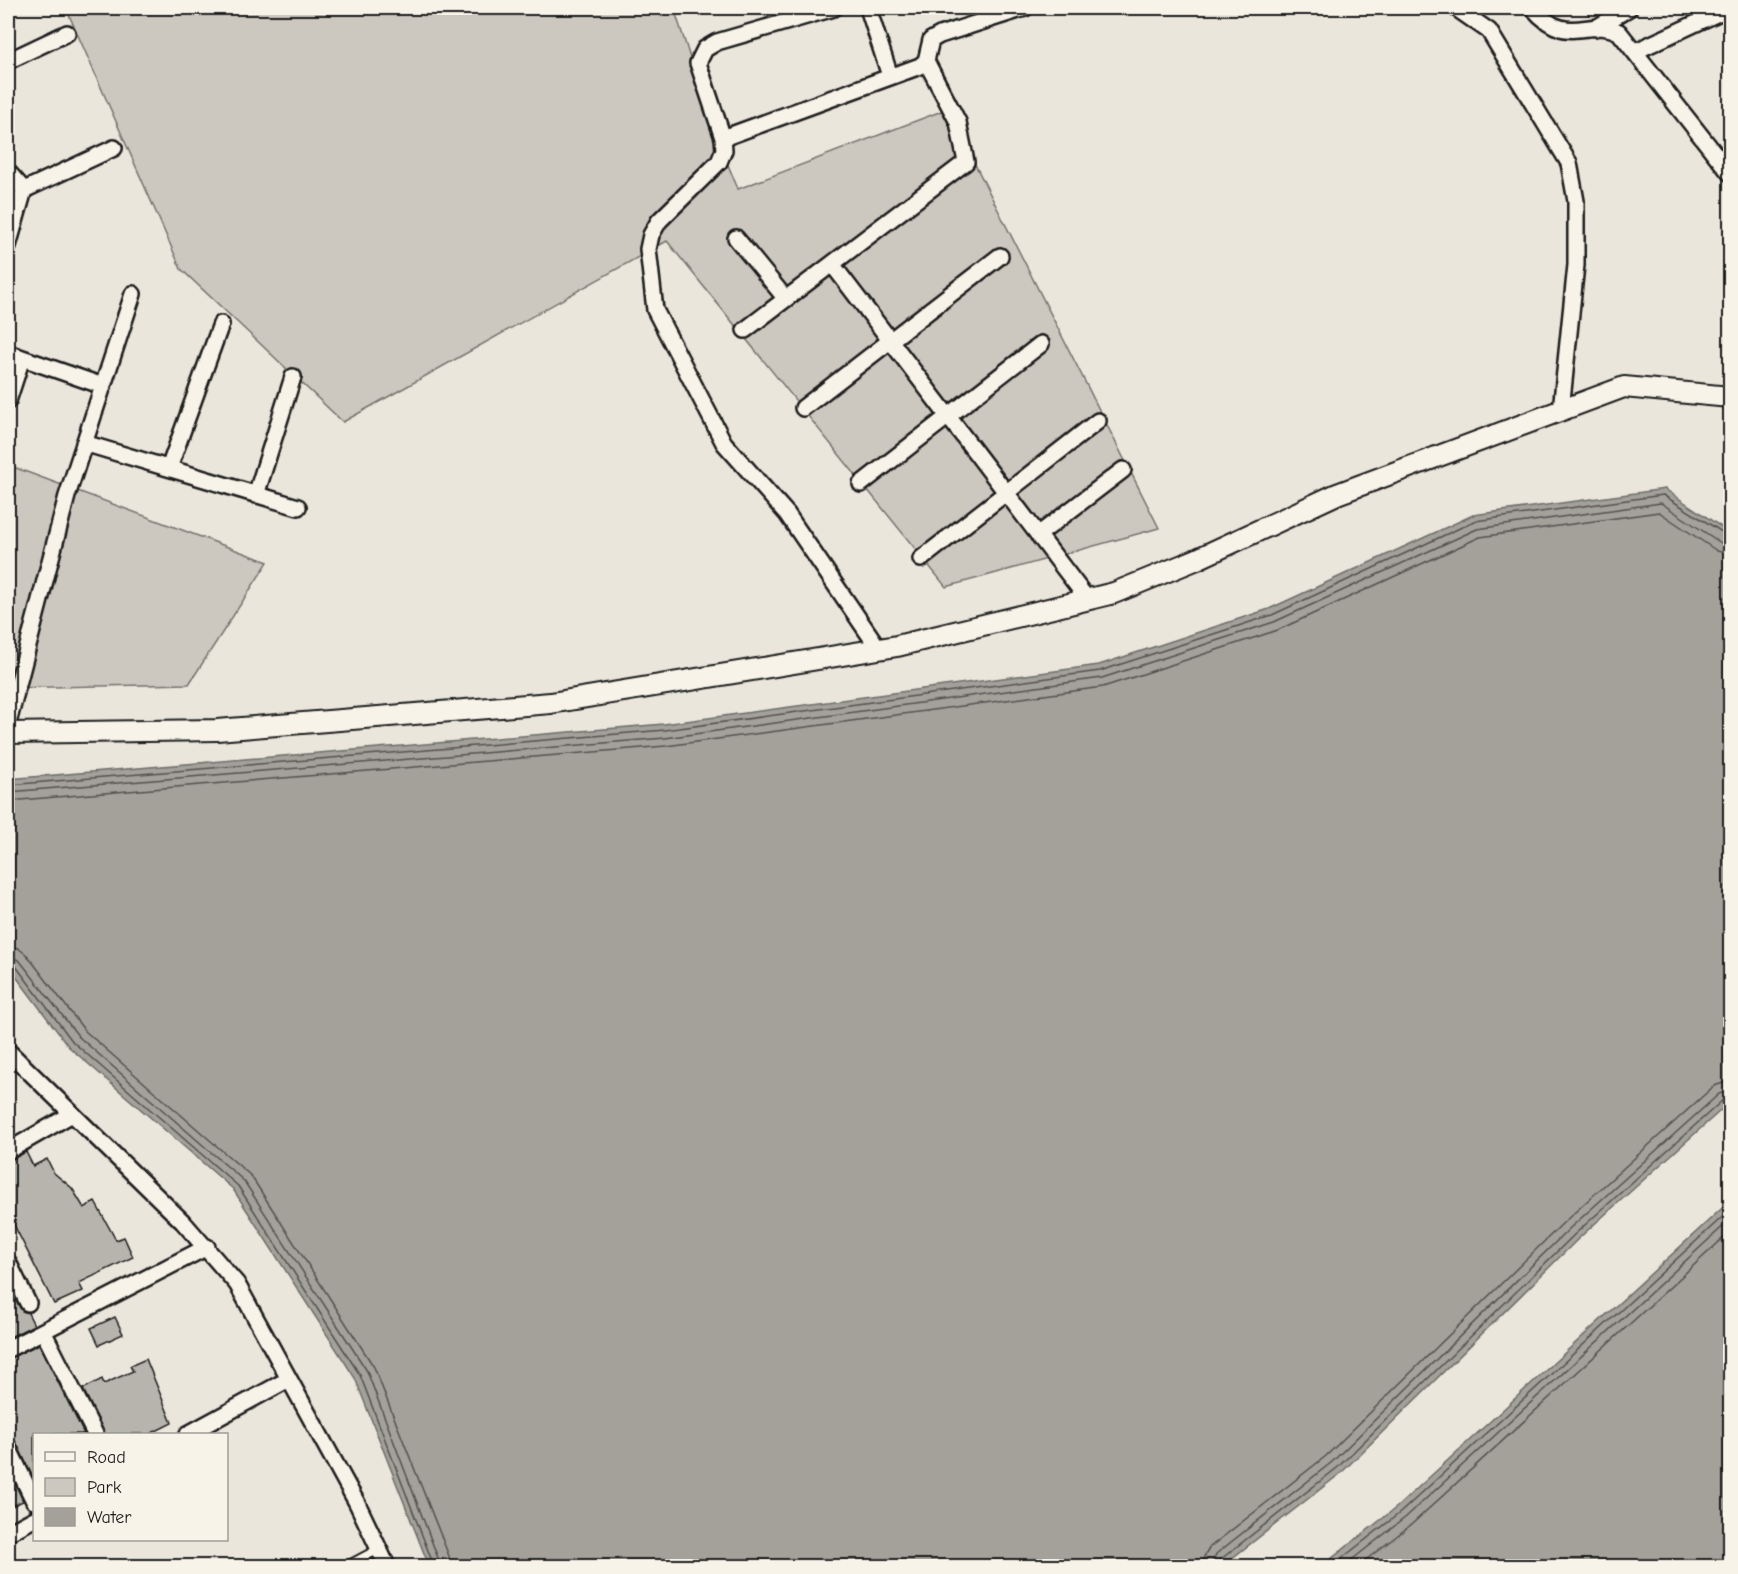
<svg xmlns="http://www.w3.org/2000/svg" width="1738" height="1574" font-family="'Comic Neue',sans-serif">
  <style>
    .green { fill: #ccc8c0; stroke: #74726e; stroke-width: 1.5 }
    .water { fill: #a3a19a; stroke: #6d6c68; stroke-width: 1.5 }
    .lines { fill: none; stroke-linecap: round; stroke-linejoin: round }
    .shore { stroke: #52514e; stroke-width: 1.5 }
    .building { fill: #b6b4ac; stroke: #1c1c1c; stroke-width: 1.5 }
    .service-casing { stroke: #1c1c1c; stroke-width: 12 }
    .minor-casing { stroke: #1c1c1c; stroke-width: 20 }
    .tertiary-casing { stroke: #1c1c1c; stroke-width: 24 }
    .service { stroke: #f7f3e8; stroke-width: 8 }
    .minor { stroke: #f7f3e8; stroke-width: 15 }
    .tertiary { stroke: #f7f3e8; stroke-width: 20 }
  </style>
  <rect width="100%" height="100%" fill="#eae6dc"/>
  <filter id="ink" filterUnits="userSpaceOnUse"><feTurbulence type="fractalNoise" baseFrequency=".0167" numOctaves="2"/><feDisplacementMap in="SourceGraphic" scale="12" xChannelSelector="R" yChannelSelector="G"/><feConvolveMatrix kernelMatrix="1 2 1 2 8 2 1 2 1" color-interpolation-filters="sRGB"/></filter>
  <g filter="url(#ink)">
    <!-- green -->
    <path class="green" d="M66,8H674L712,126L738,189L947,109L1159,528L946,587L667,241L343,422L181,269Z
      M8,465L268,562L189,684L8,688Z"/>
    <!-- water -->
    <path class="water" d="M1665,489L1730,533V1102L1579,1238L1341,1473L1222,1566H429L355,1378L233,1189L69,1047L8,966V779L664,724L1099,665L1269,609L1473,515Z
      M1730,1201V1566H1322L1397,1507Z"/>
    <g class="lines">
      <!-- shore -->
      <path class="shore" d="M8,785L665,730L1100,671L1272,615L1475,521L1663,495L1730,537
        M8,792L665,738L1102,678L1274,622L1477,529L1661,503L1721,543L1730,545
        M8,801L666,746L1103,687L1278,630L1480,537L1659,512L1717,551L1730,554
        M8,946L18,948L27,955L85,1031L251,1176L374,1367L449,1556L450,1566
        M8,955L20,961L79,1037L244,1181L367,1371L441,1566
        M8,963L15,965L73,1042L238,1186L360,1375L434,1566
        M1202,1566L1204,1557L1210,1547L1326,1456L1564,1222L1714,1086L1730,1081
        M1211,1566L1216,1554L1332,1462L1570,1228L1719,1094L1730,1090
        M1219,1566L1221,1559L1337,1468L1575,1234L1724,1099L1730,1098
        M1332,1566L1401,1512L1730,1210
        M1344,1566L1406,1517L1730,1220
        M1358,1566L1412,1524L1730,1232"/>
    </g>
    <!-- building -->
    <path class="building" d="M26,1152L33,1166L47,1159L54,1173L72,1188L84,1208L95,1202L116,1240L124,1237L133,1257L79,1283L83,1291L54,1304L8,1213V1161Z
      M15,1299L22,1311L28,1313L34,1325L8,1338V1303Z
      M115,1317L123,1334L99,1345L91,1328Z
      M39,1344L84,1434H34V1480L16,1442L8,1437V1359Z
      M146,1359L172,1423L150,1434H105L83,1389L102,1379L104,1384L133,1371L130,1366Z
      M8,1468L23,1501L8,1508Z"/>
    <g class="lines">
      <defs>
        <path id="service" d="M347,1566L379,1549"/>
        <path id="minor" d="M834,8L717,42L705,49L698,63L723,138L724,150L719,162L659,221L651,235L648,249L655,310L724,443L787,514L879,649
          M868,8L890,76
          M1456,8L1489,31L1569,163L1576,201V265L1561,410
          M1533,8C1568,49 1588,16 1619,32L1730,173
          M1596,28L1629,8
          M1636,51L1729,8
          M8,61L67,33
          M723,138L920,66L926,61L931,40L940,35L1025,8
          M8,172L24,190L8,246
          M24,190L114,148
          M736,238L786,299
          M832,264L1088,600
          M745,330L966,162L958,122L926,61
          M8,353L103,386
          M8,401L22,358
          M803,408L1000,256
          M84,443L298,507
          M169,468L221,324
          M861,484L1041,344
          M256,495L293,377
          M1038,535L1123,470
          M921,559L1098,421
          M8,723L67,496L133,294
          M8,1051L183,1222L237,1284L357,1503L387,1566
          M8,1151L72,1114
          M8,1262L28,1303
          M43,1331L95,1434
          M8,1349L207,1247
          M188,1434L289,1379
          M8,1447L34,1501
          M8,1533L34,1519"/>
        <path id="tertiary" d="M8,733L217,730L551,703L897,646L1114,593L1195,560L1337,494L1624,387L1730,397"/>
      </defs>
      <!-- service casing -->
      <use href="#service" class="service-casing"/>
      <!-- minor casing -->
      <use href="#minor" class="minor-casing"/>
      <!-- tertiary casing -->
      <use href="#tertiary" class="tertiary-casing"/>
      <!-- service -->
      <use href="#service" class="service"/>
      <!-- minor -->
      <use href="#minor" class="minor"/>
      <!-- tertiary -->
      <use href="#tertiary" class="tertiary"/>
    </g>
  </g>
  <!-- margin -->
  <rect width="1738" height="1574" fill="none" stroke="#f7f3e8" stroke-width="30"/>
  <rect x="15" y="15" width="1708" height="1544" fill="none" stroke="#1c1c1c" stroke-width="2" filter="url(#ink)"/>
  <!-- legend -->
  <rect x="33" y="1433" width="195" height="108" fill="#f7f3e8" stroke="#9f9d96" stroke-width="1.5"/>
  <rect x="45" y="1452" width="30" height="9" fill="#f7f3e8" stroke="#9f9d96" stroke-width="1.5"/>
  <text x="87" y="1463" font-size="18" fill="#1c1c1c">Road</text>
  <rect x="45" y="1478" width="30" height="18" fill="#ccc8c0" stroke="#9f9d96" stroke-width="1.5"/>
  <text x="87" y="1493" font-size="18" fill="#1c1c1c">Park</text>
  <rect x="45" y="1508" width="30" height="18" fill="#a3a19a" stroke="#9f9d96" stroke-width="1.5"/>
  <text x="87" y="1523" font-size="18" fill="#1c1c1c">Water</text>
</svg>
